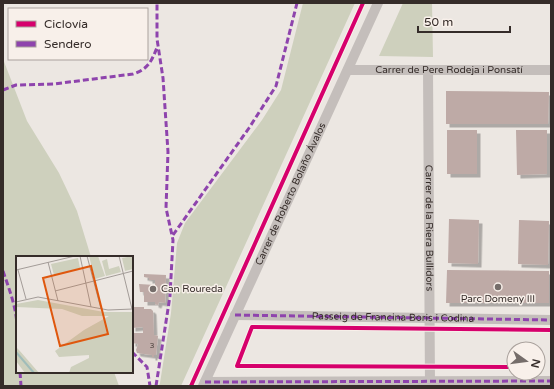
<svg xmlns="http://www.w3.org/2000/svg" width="554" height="389" font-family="'Varela Round',sans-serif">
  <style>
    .green { fill: #ced0bd }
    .building { fill: #beaaa6; filter: url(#shadow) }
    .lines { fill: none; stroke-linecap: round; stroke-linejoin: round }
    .street { stroke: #c4bebb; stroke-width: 10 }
    .quiet { stroke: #8e44ad; stroke-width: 3; stroke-dasharray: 6 3; stroke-linecap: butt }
    .cycleway-casing { stroke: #f8f0ea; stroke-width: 6 }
    .cycleway { stroke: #d6006c; stroke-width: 4 }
    .poi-dot { fill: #756d6a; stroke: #f8f0ea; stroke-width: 1.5 }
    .labels { text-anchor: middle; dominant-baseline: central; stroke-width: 3; stroke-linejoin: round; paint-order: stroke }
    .number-label { font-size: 8px; fill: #574c48 }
    .street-label { font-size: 10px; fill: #352c29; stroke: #f8f0ea }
    .poi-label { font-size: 10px; fill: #352c29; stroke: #f8f0ea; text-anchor: start }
    .inset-river { fill: none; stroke: #a0bcb9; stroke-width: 2 }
    .inset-road { fill: none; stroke: #a39c98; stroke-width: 1 }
    .view { fill: #df570d; fill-opacity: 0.15; stroke: #df570d; stroke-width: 2 }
    .inset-edge { fill: none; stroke: #352c29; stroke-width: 2 }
  </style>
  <defs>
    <filter id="shadow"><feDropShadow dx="3.5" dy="3.5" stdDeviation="0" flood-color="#0004"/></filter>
  </defs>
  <rect width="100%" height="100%" fill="#ece7e2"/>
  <!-- green -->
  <path class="green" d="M303,3H355L181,386H159L160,383L171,313L177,243L185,223L262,120L281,90Z
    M403,3H432L433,57L379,56Z
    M3,59L27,121L59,173L77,211L91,257H17V372H114L119,386H3Z"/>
  <!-- building -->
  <path class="building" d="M446,91L549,92L548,124H446Z
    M447,130H477V174H447Z
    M516,130H547V174L517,175Z
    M449,219L479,220L478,264L448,263Z
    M519,220L549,221L548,265L518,264Z
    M447,270L549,271V303H446Z
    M144,274L166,275L165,303L159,302L158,305L155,304V302H144V292H140L139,284L155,285V280H149V278L144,277Z
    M132,307H144V309H151L153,311L154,335L158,336L156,355H154V357H152V355L137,353L136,350L138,344L132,343V333H143V327L132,328Z"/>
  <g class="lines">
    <!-- street -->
    <g class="street">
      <path id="s1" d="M348,70H551"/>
      <path id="s2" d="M428,70L430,386"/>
      <path id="s3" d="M235,315L551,320"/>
      <path d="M205,382L551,381"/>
      <path id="s4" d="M203,386L378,3"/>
    </g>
    <!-- quiet -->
    <path class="quiet" d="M3,90L16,85L54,84L133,74C149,69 152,60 158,45
      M173,235L249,128L276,86L297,3
      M3,271C9,289 16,306 17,325
      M235,315L551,320
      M132,352L147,367L150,386
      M20,372L21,386
      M205,382L551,381
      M156,386L170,296L173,240L166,208L168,152L163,78L157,39V3"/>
    <defs>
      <path id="cycleway" d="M514,367L237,366L252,327L551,330
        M191,386L363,3"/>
    </defs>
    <!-- cycleway casing -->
    <use href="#cycleway" class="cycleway-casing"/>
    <!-- cycleway -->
    <use href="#cycleway" class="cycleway"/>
  </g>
  <!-- markers -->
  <g class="poi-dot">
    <circle cx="498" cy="287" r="4"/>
    <circle cx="153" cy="289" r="4"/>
  </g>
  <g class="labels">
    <!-- number labels -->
    <g class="number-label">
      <text x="152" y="345">3</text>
    </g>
    <!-- street labels -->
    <g class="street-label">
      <text stroke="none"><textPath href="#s1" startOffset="101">Carrer de Pere Rodeja i Ponsatí</textPath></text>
      <text stroke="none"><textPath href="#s4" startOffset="211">Carrer de Roberto Bolaño Ávalos</textPath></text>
      <text stroke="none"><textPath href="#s2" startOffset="158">Carrer de la Riera Bullidors</textPath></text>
      <text stroke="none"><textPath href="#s3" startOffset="158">Passeig de Francina Boris i Codina</textPath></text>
    </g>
    <!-- poi labels -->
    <g class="poi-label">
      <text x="161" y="289">Can Roureda</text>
      <text x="498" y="299" text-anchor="middle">Parc Domeny III</text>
    </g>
  </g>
  <!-- overview -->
  <g transform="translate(16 256)">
    <rect width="117" height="117" fill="#ece7e2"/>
    <path d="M73,0H82L89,20L79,23ZM117,0V13L109,15L106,2ZM62,2L64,12L38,19L35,8ZM91,3L93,13L103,10L105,16L90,20L86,5ZM22,44L88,56H117V117H53L55,111L73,102V99L43,101L39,95L68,74L93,60H66L46,53L0,51V48ZM0,91L3,94L23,117H9L0,105Z" fill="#ced0bd"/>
    <path class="inset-river" d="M0,96L18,117"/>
    <path class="inset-road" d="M64,0L75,51M71,0L85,53M103,0L116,53M32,6L42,45M0,14L59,0M2,14L10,43M39,35L117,15M0,46L22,41L92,54L117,53"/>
    <path class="view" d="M75,10L92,78L44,90L27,22Z"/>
    <rect width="117" height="117" class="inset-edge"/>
  </g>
  <!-- border -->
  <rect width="554" height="389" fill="none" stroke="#352c29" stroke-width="8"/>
  <!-- legend -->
  <rect x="8" y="8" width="140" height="52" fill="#f8f0ea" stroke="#aaa29d"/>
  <rect x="16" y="21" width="20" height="6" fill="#d6006c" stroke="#aaa29d"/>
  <text x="44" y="28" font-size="12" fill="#352c29">Ciclovía</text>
  <rect x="16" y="41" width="20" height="6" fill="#8e44ad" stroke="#aaa29d"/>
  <text x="44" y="48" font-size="12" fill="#352c29">Sendero</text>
  <!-- north arrow -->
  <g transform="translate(526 361) rotate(104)"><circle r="19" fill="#f8f0ea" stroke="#aaa29d"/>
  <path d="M0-3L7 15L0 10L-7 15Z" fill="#756d6a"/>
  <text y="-6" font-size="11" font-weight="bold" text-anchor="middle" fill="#352c29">N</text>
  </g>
  <!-- scale -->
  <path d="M418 26v6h92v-6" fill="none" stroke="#352c29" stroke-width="2"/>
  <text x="424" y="26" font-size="12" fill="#352c29" stroke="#f8f0ea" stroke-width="3" paint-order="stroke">50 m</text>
</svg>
